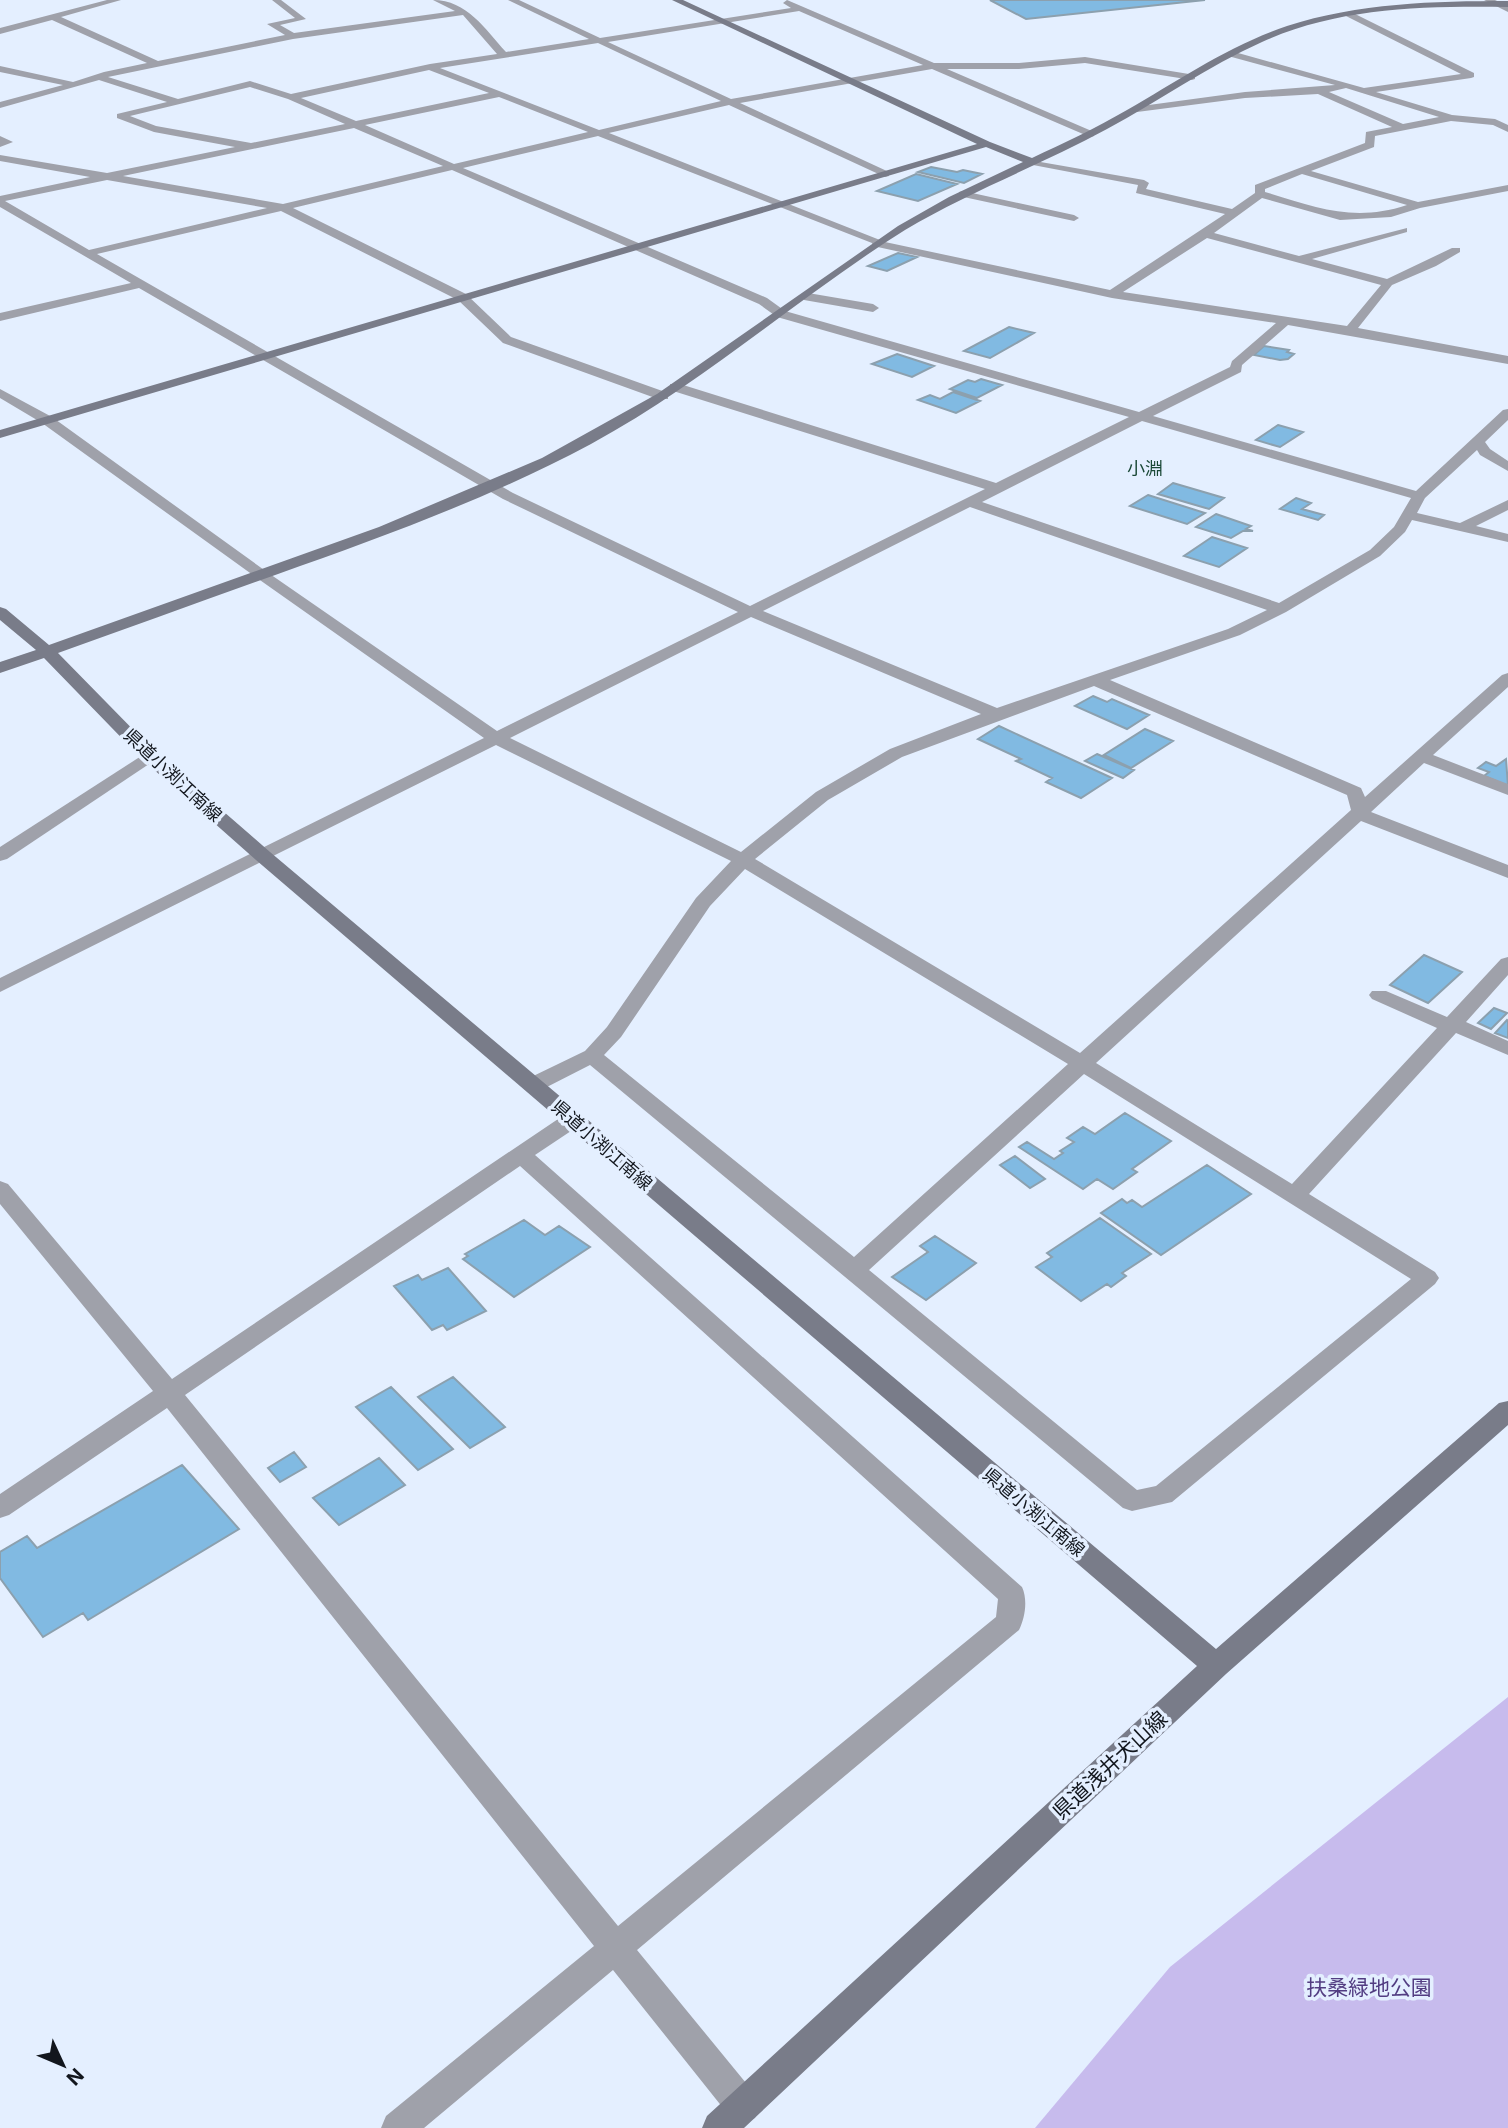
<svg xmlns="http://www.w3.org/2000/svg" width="1508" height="2128" font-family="Inter,'Noto Sans JP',sans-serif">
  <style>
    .green { fill: #c7bbed }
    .building { fill: #81bae2; stroke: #8ca0ae; stroke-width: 2 }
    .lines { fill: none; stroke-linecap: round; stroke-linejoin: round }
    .lane { fill: #9fa1aa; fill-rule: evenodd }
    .street { fill: #9fa1aa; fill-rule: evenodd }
    .secondary { fill: #797c89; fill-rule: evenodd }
    .labels { text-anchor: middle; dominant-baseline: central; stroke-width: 7; stroke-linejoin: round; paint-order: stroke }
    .far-quarter-label { font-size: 18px; fill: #1a4836; stroke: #e4efff }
    .street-label { font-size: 18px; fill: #12161d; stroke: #e4efff }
    .near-street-label { font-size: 21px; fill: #12161d; stroke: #e4efff }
    .near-park-label { font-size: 21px; fill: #523d82; stroke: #e4efff }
  </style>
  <rect width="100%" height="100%" fill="#e4efff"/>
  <!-- green -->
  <path class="green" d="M1508,1697V2128H1035L1170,1967Z"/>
  <!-- building -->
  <path class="building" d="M990,0H1205L1026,19Z
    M931,167L957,172L963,170L982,174L964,183L918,172Z
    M916,174L957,184L918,201L877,191Z
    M898,253L917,257L887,271L868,266Z
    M1009,327L1034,333L990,358L964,351Z
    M1264,346L1289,350L1287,352L1294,354L1288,359L1280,360L1254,355Z
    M897,354L934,366L912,377L872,364Z
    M981,379L1002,385L977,398L950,389L968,380L975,382Z
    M953,392L980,401L956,413L918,400L930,395L940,399Z
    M1278,425L1303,432L1280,447L1256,440Z
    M1173,483L1224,498L1209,509L1158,494Z
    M1148,495L1205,513L1187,524L1130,506Z
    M1296,498L1311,503L1302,509L1324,515L1318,520L1280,509Z
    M1216,514L1251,526L1246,529L1253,531H1243L1231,538L1196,527Z
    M1212,537L1247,548L1219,567L1184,556Z
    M1093,696L1107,702L1112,699L1149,715L1127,729L1075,706Z
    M999,726L1112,778L1081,798L1046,782L1052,778L1016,761L1021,759L978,739Z
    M1145,729L1173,741L1131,768L1104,755Z
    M1097,754L1134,770L1123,778L1085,761Z
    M1506,759L1508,786L1484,776L1489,772L1478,768L1486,762L1496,766Z
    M1424,955L1462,972L1428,1003L1390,985Z
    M1494,1008L1507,1013L1491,1029L1478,1023Z
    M1507,1020L1508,1021V1038L1495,1033Z
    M1125,1113L1171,1141L1132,1169L1137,1172L1113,1189L1097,1179L1083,1189L1019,1147L1027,1142L1054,1159L1063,1153L1060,1151L1074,1142L1067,1138L1083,1127L1095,1134Z
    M1015,1156L1045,1179L1030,1188L1000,1165Z
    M1207,1165L1251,1194L1161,1255L1101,1213L1122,1199L1127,1203L1132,1200L1142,1207Z
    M1100,1218L1151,1254L1122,1273L1126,1276L1111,1287L1107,1284L1081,1301L1036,1267L1052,1257L1047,1253Z
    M524,1220L545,1235L559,1226L590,1247L514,1297L463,1259L468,1256L465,1254Z
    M935,1236L976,1263L926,1300L892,1277L928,1252L920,1246Z
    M448,1268L486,1311L447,1330L443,1325L432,1330L394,1286L418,1275L422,1280Z
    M453,1377L505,1427L470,1448L418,1397Z
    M391,1387L453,1449L418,1470L356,1407Z
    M294,1452L306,1467L280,1482L268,1468Z
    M379,1458L405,1485L339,1525L313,1498Z
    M182,1465L239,1529L88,1620L83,1613L43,1637L0,1578V1552L27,1536L37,1548Z"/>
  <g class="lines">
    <!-- lane -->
    <path class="lane" d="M149,751L158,756L155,760L7,859L0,861V847Z"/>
    <!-- street -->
    <path class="street" d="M107,0H121L61,17L158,61L285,35L267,24L295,18L272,0H281L306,19L280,25L294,33L455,11L433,0C467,0 485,29 506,52L589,39L508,0H519L600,38L791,8L783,3L787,0L934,63H1019L1085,57L1195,75V79L1192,80L1085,63L1019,69H947L1094,132V136L1090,137L932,69L740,103L889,172V176L885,177L729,105L609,133L885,242L1110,290L1225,214L1136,193L1138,185L1033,165L1029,164V160L1144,180L1149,183L1146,189L1232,209L1255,193V185L1365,143L1366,132L1392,127L1318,94L1245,98L1137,112L1132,109L1134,107L1245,92L1335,85L1228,56V52L1231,51L1364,88L1461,74L1346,16L1349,11L1474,73V77L1471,78L1376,92L1452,115L1495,119L1508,125V132L1493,125L1451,121L1375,136L1374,147L1311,171L1418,202L1508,185V191L1420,208L1391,217L1340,220L1262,198L1214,233L1299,256L1407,228V232L1312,259L1387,279L1452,248H1460V252L1436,266L1392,285L1358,328L1508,356V364L1288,325L1242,365L1241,372L1153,416L1416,491L1503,410L1508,409V420L1485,442L1490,449L1508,461V471L1480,455L1477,450L1425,498L1417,513L1460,523L1508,500V510L1476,526L1508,534V542L1412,520L1405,532L1380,556L1286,612L1240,635L1110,680L1361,788L1365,797L1502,675L1508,673V687L1433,755L1508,784V795L1424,763L1371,812L1508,865V878L1361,821L1096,1063L1292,1184L1437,1028L1372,999L1369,995L1372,991H1386L1447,1017L1501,959L1508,957V975L1466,1022L1508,1041V1055L1456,1033L1309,1194L1435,1272L1439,1278L1435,1284L1172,1502L1132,1511L1123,1508L590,1065L541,1090H525L522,1085L525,1080L585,1051L607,1027L696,898L731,861L496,745L0,992V978L484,738L257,578L42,423L0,398V389L52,417L267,572L497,731L738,612L503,499L139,288L0,321V313L131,283L0,207V196L90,177L0,161V155L107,173L235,147L154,132L117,118V114L167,102L99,80L0,108V102L63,85L0,72V66L73,82L104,72L147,63L52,20L0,34V28ZM799,11L923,65L731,99L608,42ZM463,15L497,54L430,64L291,94L250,81L178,99L108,77L293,39ZM598,43L721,101L599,130L440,68ZM429,70L489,93L356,121L301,98ZM250,87L288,99L345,124L251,143L156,126L130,116ZM1346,88L1439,117L1403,124L1329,92ZM499,97L588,132L454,164L365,125ZM354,128L443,166L283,204L123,176ZM598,136L872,243L873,246L1112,298L1276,323L1232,361L1230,367L1139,412L785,311L767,298L463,168ZM452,170L759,304L777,317L1129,417L996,483L680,384H670V390L985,489L750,606L513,493L97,254L281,211L458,300L503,343L658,399H668V393L511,337L466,294L293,208ZM1302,174L1407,205C1353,223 1316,207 1265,192V189ZM107,180L267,208L89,250L5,201ZM1207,238L1381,285L1347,326L1123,292ZM1142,421L1411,498L1394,527L1370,550L1279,603L982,502ZM970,507L1267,610L1228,629L997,708L763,611ZM751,617L981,714L890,749L816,792L741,852L510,738ZM1094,686L1347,795L1351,810L1080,1053L755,859L828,800L902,757ZM745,869L1068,1064L854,1257L604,1055L621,1037L710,906ZM1084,1074L1411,1279L1156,1486L1137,1490L869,1270Z
      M1484,0H1495L1508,6V12Z
      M0,136L13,142L0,147Z
      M963,191L1074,215L1079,218L1074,221L959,196V192Z
      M808,293L873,304L879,308L873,312L804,300V294Z
      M572,1113L580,1115L583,1120L580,1125L535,1155L1022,1587C1028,1600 1025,1618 1019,1630L637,1950L755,2094L760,2106L755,2118L743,2123L731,2118L613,1970L424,2128H381L386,2116L594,1946L167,1408L9,1515L0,1518V1494L153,1391L0,1204V1181L8,1184L172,1379L564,1115ZM520,1166L998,1599L996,1617L618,1926L185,1395Z"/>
    <!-- secondary -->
    <path class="secondary" d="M672,0H683L990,142L1032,158C1064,143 1096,128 1127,110C1179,80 1230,45 1287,26C1358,3 1434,1 1508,1V7C1425,6 1339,7 1262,42C1208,66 1159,101 1107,129C1041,165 970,191 905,230C798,297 704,383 591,444C492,497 385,536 278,574C205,600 131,627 58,653L155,752L270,852L1216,1649L1499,1403L1508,1401V1425L1226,1674L744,2128H702L707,2116L1197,1666L256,860L143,760L44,658L0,673V662L36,650L0,620V607L6,609L49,645L379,527L542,458L657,394L898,226L949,197L1023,162L986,147L0,438V430L977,144Z"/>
  </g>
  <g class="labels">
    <!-- far-quarter labels -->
    <g class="far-quarter-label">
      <text x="1145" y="468">小淵</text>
    </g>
    <!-- street labels -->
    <g class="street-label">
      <text transform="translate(173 775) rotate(43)">県道小渕江南線</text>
      <text transform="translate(602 1145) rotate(41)">県道小渕江南線</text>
      <text transform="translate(1034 1512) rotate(40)">県道小渕江南線</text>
    </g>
    <!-- near-street labels -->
    <g class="near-street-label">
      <text transform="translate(1110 1765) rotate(-43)">県道浅井犬山線</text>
    </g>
    <!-- near-park labels -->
    <g class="near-park-label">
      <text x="1369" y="1987">扶桑緑地公園</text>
    </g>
  </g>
  <!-- north arrow -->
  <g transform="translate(63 2065) rotate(134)" stroke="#e4efff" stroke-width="5" paint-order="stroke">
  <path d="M0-5L12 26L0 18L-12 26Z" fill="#12161d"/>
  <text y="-10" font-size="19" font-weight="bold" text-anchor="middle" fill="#12161d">N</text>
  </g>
</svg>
